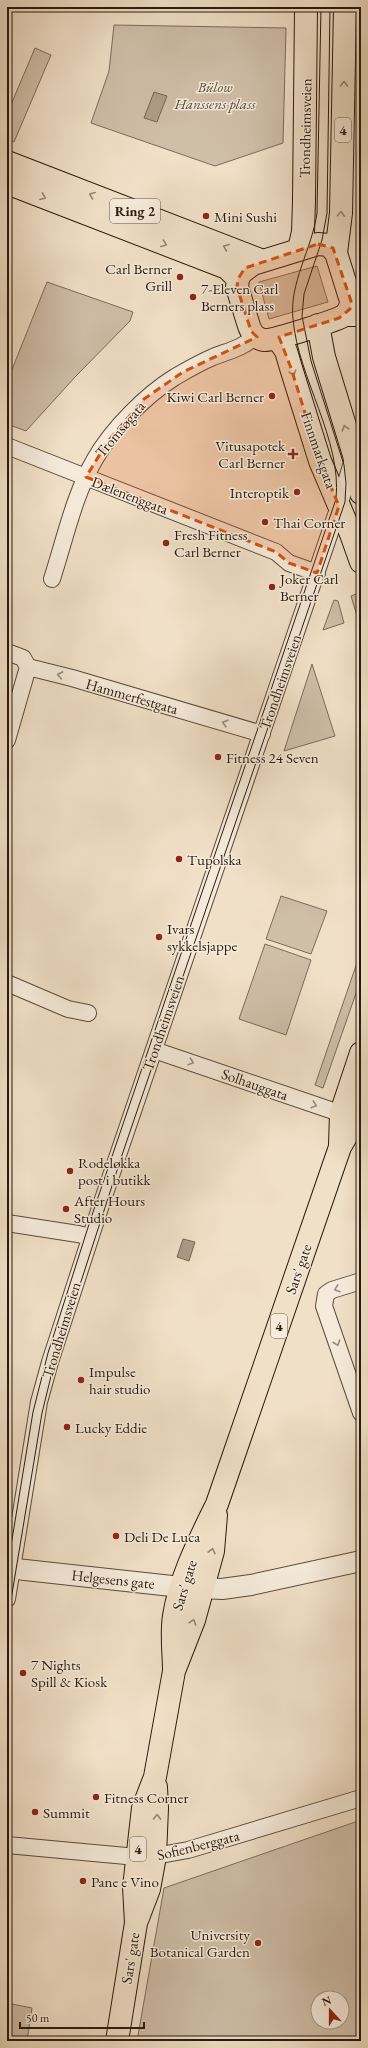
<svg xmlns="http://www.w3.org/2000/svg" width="368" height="2048" font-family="'EB Garamond',serif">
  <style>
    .green { fill: #cfbea8; stroke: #7c6b5a; fill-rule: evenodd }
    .water { fill: #ad9c88; stroke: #786756 }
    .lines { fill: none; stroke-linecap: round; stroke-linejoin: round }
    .minor-casing { stroke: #5b4a3b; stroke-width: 18 }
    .tertiary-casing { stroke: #5b4a3b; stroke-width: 22 }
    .secondary-casing { stroke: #29180c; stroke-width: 24 }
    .primary-casing { stroke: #29180c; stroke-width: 24 }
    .minor { stroke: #f6ebdb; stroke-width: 16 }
    .tertiary { stroke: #f6ebdb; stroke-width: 20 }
    .secondary { stroke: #f6ebdb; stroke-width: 22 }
    .primary { stroke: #f1e0c8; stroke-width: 22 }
    .tram { stroke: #29180c; stroke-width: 1 }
    .oneway { stroke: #978673 }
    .oneway2 { stroke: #9a8c7e }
    .marked { fill: #d5520c; fill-opacity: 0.2; stroke: #d5520c; stroke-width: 3; stroke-dasharray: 8 5; stroke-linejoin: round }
    .poi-dot { fill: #8f2418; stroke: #f6ebdb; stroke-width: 1.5 }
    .labels { text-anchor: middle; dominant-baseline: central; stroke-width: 3; stroke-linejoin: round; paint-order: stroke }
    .shield { fill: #f6ebdb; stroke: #66574a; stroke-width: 1 }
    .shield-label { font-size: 14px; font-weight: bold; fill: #29180c }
    .park-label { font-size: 15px; font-style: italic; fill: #5b4a3b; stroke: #f6ebdb }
    .street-label { font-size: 15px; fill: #29180c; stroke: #f6ebdb }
    .poi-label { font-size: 15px; fill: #29180c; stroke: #f6ebdb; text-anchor: start }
  </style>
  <rect width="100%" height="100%" fill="#f1e0c8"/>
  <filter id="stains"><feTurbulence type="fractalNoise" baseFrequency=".005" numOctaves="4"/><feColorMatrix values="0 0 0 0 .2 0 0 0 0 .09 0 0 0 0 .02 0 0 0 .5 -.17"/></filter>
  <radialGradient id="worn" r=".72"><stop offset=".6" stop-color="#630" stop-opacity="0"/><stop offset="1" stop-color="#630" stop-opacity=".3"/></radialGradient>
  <!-- green -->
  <path class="green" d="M114,25L286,28L283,143L215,166L91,123L109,71Z
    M35,48L51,55L14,142L7,139V114Z
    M317,266L328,302L269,319L259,282Z
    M47,282L133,312L130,321L76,376L26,431L7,424V382Z
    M356,594L361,605L360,626L351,596Z
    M334,600L338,601L344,623L323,630Z
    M312,664L335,736L284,751Z
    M281,896L327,911L311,954L266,939Z
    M265,944L311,960L286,1035L239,1019Z
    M361,951V979L323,1088L315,1085Z
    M361,1820V2041H137L164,1888ZM318,1998H342V2022H318Z
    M7,2003L32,2008L27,2041H7Z"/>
  <!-- water -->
  <path class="water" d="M154,92L167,96L157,122L144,118Z
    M183,1239L195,1242L189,1261L177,1257Z"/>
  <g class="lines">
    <defs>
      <path id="minor" d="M7,446L276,552L289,563L317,573
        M52,579C65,539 74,495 95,459C112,429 146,395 175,377C187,370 199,363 213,357C228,351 243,348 256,336
        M7,652L23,658L28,667L72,678L262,734
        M7,740L28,667
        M7,983L68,1009L88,1013
        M154,1050L351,1117
        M7,1223L78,1234L90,1237
        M361,1281L332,1290L326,1294L324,1306L361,1413
        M7,1599L39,1402L50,1362L101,1205L339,506L353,459
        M7,1845L137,1857L155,1856L188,1850L361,1798"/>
      <path id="tertiary" d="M7,1568L181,1587L222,1589L251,1585L361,1561"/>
      <path id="secondary" d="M345,315H361"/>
      <path id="primary" d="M7,162L263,261
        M7,183L227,268L238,279
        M318,244L329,245L336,253L351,301C351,307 349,311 345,315C338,320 273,341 264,340C256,339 251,332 249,326L237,287L238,279L241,273L253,264Z
        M299,249L303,232L304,201L306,7
        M336,253L341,213L345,7
        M318,325L324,357L354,455L361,493
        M277,338L286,351L291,368L320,461L351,534L361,562
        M340,1145L341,1113L361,1053
        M174,1671C174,1653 171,1634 174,1616C180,1577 200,1539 217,1504L340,1147L361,1111
        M136,1923L134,1887L143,1808L155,1777L174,1671L194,1620L213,1551L216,1515
        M117,2041L136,1923L149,1889L155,1856L157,1808L156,1787"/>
    </defs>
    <!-- minor casing -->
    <use href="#minor" class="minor-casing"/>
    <!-- tertiary casing -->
    <use href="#tertiary" class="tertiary-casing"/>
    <!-- secondary casing -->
    <use href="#secondary" class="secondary-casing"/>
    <!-- primary casing -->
    <use href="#primary" class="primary-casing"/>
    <!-- minor -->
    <use href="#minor" class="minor"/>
    <!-- tertiary -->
    <use href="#tertiary" class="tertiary"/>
    <!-- secondary -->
    <use href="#secondary" class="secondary"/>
    <!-- primary -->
    <use href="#primary" class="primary"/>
    <!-- tram -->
    <path class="tram" d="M7,1570L33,1412L48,1353L91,1218L336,499C342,439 298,378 293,319C289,283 312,249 317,213L321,7
      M7,1624L42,1413L53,1368L122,1155L345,502L346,483L344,465L311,361L302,316L304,294L322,240L327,213L330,7"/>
  </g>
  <!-- one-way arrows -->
  <defs><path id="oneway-chevron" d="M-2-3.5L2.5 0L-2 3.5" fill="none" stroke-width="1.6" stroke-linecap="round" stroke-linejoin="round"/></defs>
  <g class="oneway">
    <use href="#oneway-chevron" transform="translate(344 84) rotate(-89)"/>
    <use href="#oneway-chevron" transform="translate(92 195) rotate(-159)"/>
    <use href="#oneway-chevron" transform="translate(43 197) rotate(21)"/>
    <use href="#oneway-chevron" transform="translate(341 214) rotate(-87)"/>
    <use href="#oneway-chevron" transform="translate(164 244) rotate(21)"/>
    <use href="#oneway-chevron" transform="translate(226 247) rotate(-157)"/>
    <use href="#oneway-chevron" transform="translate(293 373) rotate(73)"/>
    <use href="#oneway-chevron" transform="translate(345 428) rotate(-107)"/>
    <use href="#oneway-chevron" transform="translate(212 1551) rotate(-78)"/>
    <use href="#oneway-chevron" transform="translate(193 1622) rotate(-73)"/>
    <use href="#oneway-chevron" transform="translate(157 1817) rotate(-89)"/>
  </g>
  <g class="oneway2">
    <use href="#oneway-chevron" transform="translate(60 675) rotate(-169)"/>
    <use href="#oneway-chevron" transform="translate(225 723) rotate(-164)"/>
    <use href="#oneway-chevron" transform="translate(191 1062) rotate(19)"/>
    <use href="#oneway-chevron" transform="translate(314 1105) rotate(19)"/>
    <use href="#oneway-chevron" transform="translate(337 1289) rotate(161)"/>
    <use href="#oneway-chevron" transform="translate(337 1343) rotate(71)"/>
  </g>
  <!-- marked area -->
  <path class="marked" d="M318,244L333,248L351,301L350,309L339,318L279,337L291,368L320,461L339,506L317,573L289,563L276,552L86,477L108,441L144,399L183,372L257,337L251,331L237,287L238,279L245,268Z"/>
  <!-- markers -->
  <g class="poi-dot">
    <circle cx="206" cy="216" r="4"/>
    <circle cx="180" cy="277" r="4"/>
    <circle cx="193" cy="297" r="4"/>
    <circle cx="272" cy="396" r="4"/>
    <path d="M291 448h4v4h4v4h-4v4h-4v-4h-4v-4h4z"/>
    <circle cx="297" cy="492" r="4"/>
    <circle cx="265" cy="522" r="4"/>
    <circle cx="166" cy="543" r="4"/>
    <circle cx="272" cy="587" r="4"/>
    <circle cx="218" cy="757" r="4"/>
    <circle cx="179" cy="859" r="4"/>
    <circle cx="159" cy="937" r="4"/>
    <circle cx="70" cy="1171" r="4"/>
    <circle cx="66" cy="1209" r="4"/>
    <circle cx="81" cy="1380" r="4"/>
    <circle cx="67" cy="1427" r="4"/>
    <circle cx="116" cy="1536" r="4"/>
    <circle cx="23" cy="1673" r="4"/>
    <circle cx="96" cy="1797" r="4"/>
    <circle cx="35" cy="1812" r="4"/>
    <circle cx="83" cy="1881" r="4"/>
    <circle cx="258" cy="1943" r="4"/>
  </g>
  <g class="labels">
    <!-- shield labels -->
    <g class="shield">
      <rect x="335" y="118" width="16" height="24" rx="3"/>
      <rect x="110" y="199" width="50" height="24" rx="3"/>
      <rect x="271" y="1314" width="16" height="24" rx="3"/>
      <rect x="130" y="1837" width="16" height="24" rx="3"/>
    </g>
    <g class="shield-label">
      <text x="343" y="130">4</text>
      <text x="135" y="211">Ring 2</text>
      <text x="279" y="1326">4</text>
      <text x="138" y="1849">4</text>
    </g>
    <!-- park labels -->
    <g class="park-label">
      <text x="215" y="86">Bülow<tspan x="215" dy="17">Hanssens plass</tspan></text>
    </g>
    <!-- street labels -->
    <g class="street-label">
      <text transform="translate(305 128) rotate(-89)">Trondheimsveien</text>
      <text transform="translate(120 429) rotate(-50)">Tromsøgata</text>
      <text transform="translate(319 450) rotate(71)">Finnmarkgata</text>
      <text transform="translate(130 495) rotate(21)">Dælenenggata</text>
      <text transform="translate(280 682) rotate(-71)">Trondheimsveien</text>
      <text transform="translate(132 696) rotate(16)">Hammerfestgata</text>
      <text transform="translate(163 1023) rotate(-71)">Trondheimsveien</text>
      <text transform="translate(255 1084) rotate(19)">Solhauggata</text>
      <text transform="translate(298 1269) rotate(-71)">Sars' gate</text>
      <text transform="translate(61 1330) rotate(-73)">Trondheimsveien</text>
      <text transform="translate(113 1579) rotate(6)">Helgesens gate</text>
      <text transform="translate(184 1585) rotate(-73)">Sars' gate</text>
      <text transform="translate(198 1845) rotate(-14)">Sofienberggata</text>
      <text transform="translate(130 1958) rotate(-81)">Sars' gate</text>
    </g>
    <!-- poi labels -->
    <g class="poi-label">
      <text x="214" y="216">Mini Sushi</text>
      <text x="172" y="268" text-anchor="end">Carl Berner<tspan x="172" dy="17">Grill</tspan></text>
      <text x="201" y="288">7-Eleven Carl<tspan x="201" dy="17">Berners plass</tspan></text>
      <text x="264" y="396" text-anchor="end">Kiwi Carl Berner</text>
      <text x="285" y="445" text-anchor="end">Vitusapotek<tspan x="285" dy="17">Carl Berner</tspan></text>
      <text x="289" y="492" text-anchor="end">Interoptik</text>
      <text x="273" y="522">Thai Corner</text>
      <text x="174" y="534">Fresh Fitness<tspan x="174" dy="17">Carl Berner</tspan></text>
      <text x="280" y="578">Joker Carl<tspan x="280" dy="17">Berner</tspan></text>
      <text x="226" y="757">Fitness 24 Seven</text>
      <text x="187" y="859">Tupolska</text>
      <text x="167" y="928">Ivars<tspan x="167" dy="17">sykkelsjappe</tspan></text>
      <text x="78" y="1162">Rodeløkka<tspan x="78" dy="17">post i butikk</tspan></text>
      <text x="74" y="1200">After Hours<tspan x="74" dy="17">Studio</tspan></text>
      <text x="89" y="1371">Impulse<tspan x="89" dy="17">hair studio</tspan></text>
      <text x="75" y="1427">Lucky Eddie</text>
      <text x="124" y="1536">Deli De Luca</text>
      <text x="31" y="1664">7 Nights<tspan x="31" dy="17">Spill &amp; Kiosk</tspan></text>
      <text x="104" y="1797">Fitness Corner</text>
      <text x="43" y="1812">Summit</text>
      <text x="91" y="1881">Pane e Vino</text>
      <text x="250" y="1934" text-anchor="end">University<tspan x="250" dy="17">Botanical Garden</tspan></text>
    </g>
  </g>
  <!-- margin -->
  <rect width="368" height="2048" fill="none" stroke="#f1e0c8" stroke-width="24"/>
  <rect x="8" y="8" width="352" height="2032" fill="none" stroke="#29180c" stroke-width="2"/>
  <rect x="12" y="12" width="344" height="2024" fill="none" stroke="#29180c"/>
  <!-- north arrow -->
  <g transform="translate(330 2010) rotate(339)"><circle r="19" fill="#f6ebdb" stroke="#a49788"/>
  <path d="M0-3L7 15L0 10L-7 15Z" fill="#8f2418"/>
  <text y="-6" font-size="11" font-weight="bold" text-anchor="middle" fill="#29180c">N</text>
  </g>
  <!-- scale -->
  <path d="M20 2022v6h124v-6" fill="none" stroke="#29180c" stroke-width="2"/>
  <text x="26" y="2022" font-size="12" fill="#29180c" stroke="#f6ebdb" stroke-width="3" paint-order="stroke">50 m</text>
  <rect width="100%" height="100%" filter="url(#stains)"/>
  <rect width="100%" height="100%" fill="url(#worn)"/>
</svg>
